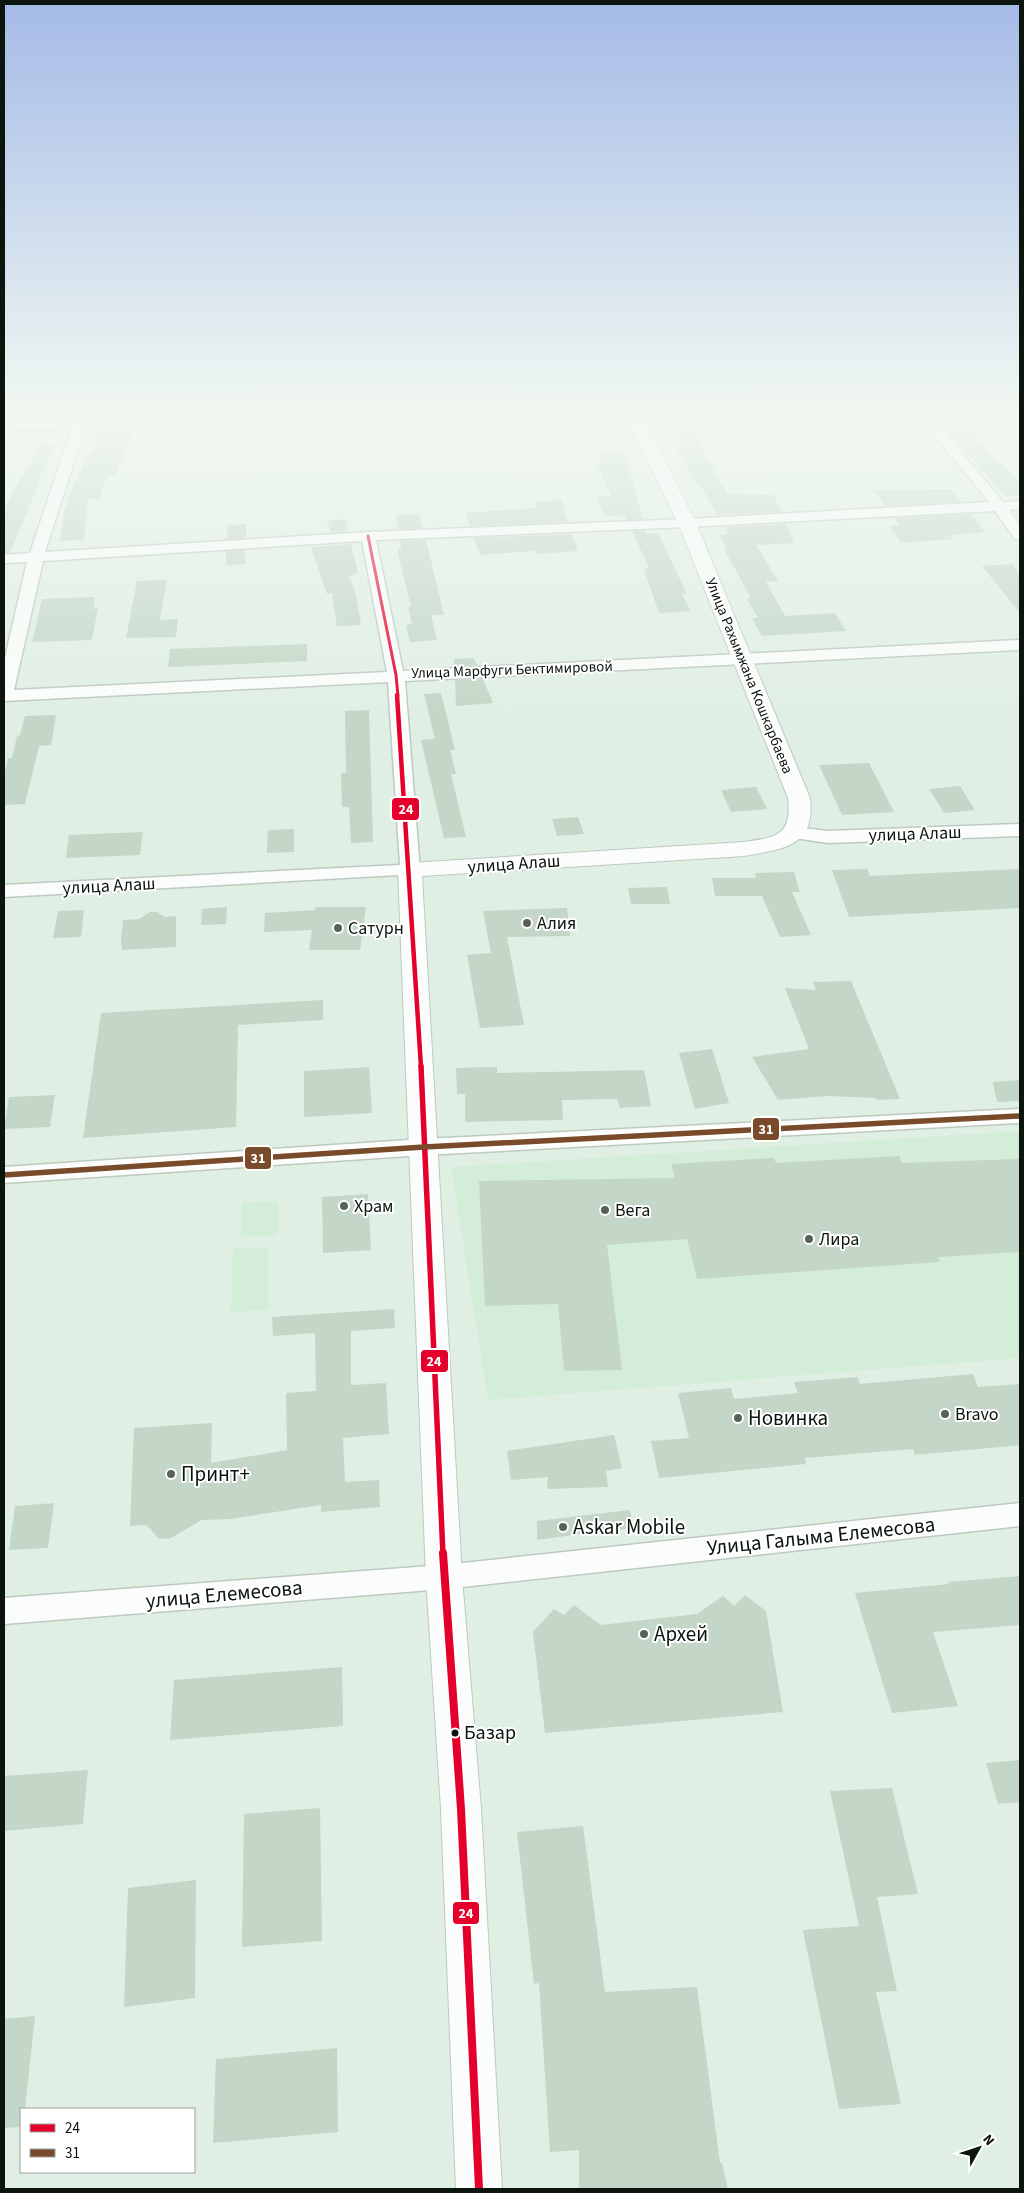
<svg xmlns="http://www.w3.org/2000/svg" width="1024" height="2193" font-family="'Source Sans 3',sans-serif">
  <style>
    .built { fill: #d4edd9 }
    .building { fill: #c3d6c7 }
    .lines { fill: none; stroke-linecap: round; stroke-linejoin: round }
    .minor-casing { stroke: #bec9c0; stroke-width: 3 }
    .tertiary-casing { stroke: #bec9c0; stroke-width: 2 }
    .minor { fill: #fafdfb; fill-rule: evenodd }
    .tertiary { fill: #fafdfb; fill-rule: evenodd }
    .bus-1-far3-casing { stroke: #fff; stroke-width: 5.5 }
    .bus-1-far2-casing { stroke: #fff; stroke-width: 8 }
    .bus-1-far1-casing { stroke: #fff; stroke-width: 9 }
    .bus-1-casing { stroke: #fff; stroke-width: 11 }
    .bus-2-casing { stroke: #fff; stroke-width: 9 }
    .bus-1-far3 { stroke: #e4002b; stroke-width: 3 }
    .bus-1-far2 { stroke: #e4002b; stroke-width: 4.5 }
    .bus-1-far1 { stroke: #e4002b; stroke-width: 5.5 }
    .bus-1 { stroke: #e4002b; stroke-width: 8 }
    .bus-2 { stroke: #7a4b2a; stroke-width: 5.5 }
    .poi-dot { fill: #566158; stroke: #fff; stroke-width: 2 }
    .bus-dot { fill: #0b150d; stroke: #fff; stroke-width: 2 }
    .labels { text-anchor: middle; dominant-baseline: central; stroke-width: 4; stroke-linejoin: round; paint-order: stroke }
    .far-street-label { font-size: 15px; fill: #0b150d; stroke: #fff }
    .street-label { font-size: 18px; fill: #0b150d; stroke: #fff }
    .poi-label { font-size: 18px; fill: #0b150d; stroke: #fff; text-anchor: start }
    .near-bus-label { font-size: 20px; fill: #0b150d; stroke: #fff; text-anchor: start }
    .near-poi-label { font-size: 21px; fill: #0b150d; stroke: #fff; text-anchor: start }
    .near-street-label { font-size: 21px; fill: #0b150d; stroke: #fff }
    .line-badge { stroke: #fff; stroke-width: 2 }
    .badge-label { font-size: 14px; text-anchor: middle; font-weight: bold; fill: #fff }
  </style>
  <rect width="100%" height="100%" fill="#e0efe3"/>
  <!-- built -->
  <path class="built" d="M1020,1131V1358L488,1400L451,1167Z
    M278,1201V1235L241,1237L242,1203Z
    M268,1247V1310L231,1312L233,1249Z"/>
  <!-- building -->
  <path class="building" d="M937,412H953L999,464H1003L1020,483V495L1005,496L934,415Z
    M118,427V429H134L115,476H107L99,499H88L84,540L60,541L64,511L68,499L88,453L92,456L100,428Z
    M692,427L707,453H704L728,494L774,495L781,512L718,515L700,484H696L675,446L683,445L673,428Z
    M43,441L55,447L38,481H40L10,553H4V511L12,494Z
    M622,450L627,461L643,519L627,520L624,515L606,517L597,497L611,496L597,465H603L597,452Z
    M951,489L961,502L885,506L874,490Z
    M561,500L568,522L470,526L466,513L536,508L534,502Z
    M419,514L423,528L399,529L396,515Z
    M971,514L985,532L949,535L953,539L901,543L889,526L899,525L894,518Z
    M346,519L348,531L331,532L327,521Z
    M246,524V538L227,539V525Z
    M786,524L794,543L756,545L778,581L766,582L785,616L835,613L846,631L762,636L752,618H758L747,599L751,598L725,551L727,550L719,535L729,534L725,527Z
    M632,531H646L647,534L658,533L687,594H682L691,611L659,613L644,569L649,568Z
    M572,534L578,551L536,554L535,551L480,555L474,538Z
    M426,540L444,615H431L437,640L410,642L406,625L412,624L408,607H411L397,549H401L400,541Z
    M351,544L358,573L349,576L356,594L361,625L337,626L332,593L327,594L311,547Z
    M245,550V564L226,565V551Z
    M1012,564L1020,574V613L982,566Z
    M167,580L160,620L178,619L176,637L126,638L137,581Z
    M95,597L93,609L98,608L92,640L32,642L42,599Z
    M307,644V661L168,667L170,649Z
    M474,658L477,665L454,667V659Z
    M483,679L493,703L456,706L455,680Z
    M441,693L455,750H450L456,774H451L466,837L444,838L421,740L435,739L424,694Z
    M369,710L373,842L351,843L349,807H342L341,773H346L345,711Z
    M56,715L51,745L39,746L25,804L4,805V777L8,758H12L17,736L20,735L25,716Z
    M869,763L894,812L842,815L819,765Z
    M960,786L975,810L944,813L929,789Z
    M756,787L767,809L731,812L721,790Z
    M578,817L584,834L557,836L552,819Z
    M294,829V852L267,853L268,830Z
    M143,832L140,855L66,858L69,835Z
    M867,869L870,876L1020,869V908L849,917L832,870Z
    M794,872L800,892H792L811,935L780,937L762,896H715L712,878H756L755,873Z
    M667,887L670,904H631L628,888Z
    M227,907L226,924L201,925L202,909Z
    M316,907H366L360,950H309L312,930L264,932L265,913L315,910Z
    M567,908L570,936L507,937L524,1025L480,1028L467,955L491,953L483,911Z
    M84,910L81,937L53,938L58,911Z
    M150,912H157L165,917L176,916V947L122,950L121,939L123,920L139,919Z
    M851,981L900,1099L877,1100L876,1098L828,1096L778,1100L752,1057L809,1049L785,988L816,990L813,982Z
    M323,1000V1020L238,1025L236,1127L83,1138L101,1013Z
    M712,1049L729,1103L695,1109L679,1053Z
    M369,1067L372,1113L304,1117V1071Z
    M497,1067V1073L644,1070L651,1106L620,1108L617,1099L562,1100L563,1120L465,1122V1094H457L456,1068Z
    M1020,1080V1101L997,1102L993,1082Z
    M55,1095L50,1127L4,1129L9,1097Z
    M899,1156L902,1163L1020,1159V1252L938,1257L940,1262L697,1279L687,1239L607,1245L622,1370L564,1371L558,1304L485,1306L479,1181L675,1178L671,1164L774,1158L776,1163Z
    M368,1194L371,1250L323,1253L322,1197Z
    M394,1309L395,1328L351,1331V1385L386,1383L389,1434L343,1438L345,1482L379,1480L380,1507L321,1512V1505L230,1519L202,1520L169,1539L158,1538L147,1525L130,1526L134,1428L212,1423L211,1463L287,1450L286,1393L316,1391L315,1333L273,1336L272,1317Z
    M973,1374L978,1387L1020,1384V1445L915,1455L913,1449L805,1458L806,1464L659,1478L651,1441L689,1438L678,1393L731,1388L734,1399L798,1393L794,1382L858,1377L860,1384Z
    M614,1435L622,1468L606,1471L608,1487L547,1489L548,1477L511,1480L507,1451Z
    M54,1503L48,1548L9,1550L15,1506Z
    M630,1510L634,1529L609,1530L537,1540V1521Z
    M1020,1576V1625L933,1632L958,1706L892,1713L855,1593L949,1584L948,1582Z
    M745,1595L766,1611L783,1712L545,1733L533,1632L554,1609L564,1615L574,1605L601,1625L697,1614L723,1596L734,1606Z
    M342,1667L343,1726L170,1740L174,1680Z
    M1020,1760V1802L998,1804L986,1763Z
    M88,1770L83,1824L4,1831V1776Z
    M892,1788L918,1894L877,1897L897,1991L876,1992L901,2104L839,2109L803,1930L859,1926L830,1791Z
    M320,1808L322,1941L242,1947L244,1814Z
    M583,1826L605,1992L697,1987L720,2163H722L728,2189H579V2150L550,2152L539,1983L534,1984L517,1832Z
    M196,1880L195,1998L124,2007L128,1888Z
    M35,2016L25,2109H21V2127L4,2128V2019Z
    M337,2048L338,2132L213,2143L216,2059Z"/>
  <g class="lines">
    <defs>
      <path id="minor" d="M77,412H90L88,419L243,412H341L335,416L85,427L45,552L368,532L687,519L989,502L915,412H928L1003,502L1020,501V509L1009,510L1020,526V540L1015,539L995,511L687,527L376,540L403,671L1020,640V650L405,681L420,870L417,874L4,897V885L400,865L388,682L4,701V662L27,562L4,563V555L30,553L72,428L4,431V423L75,420ZM362,541L387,672L14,690L43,561Z
        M1020,824V836L828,843L788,837L786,833L788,829L795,827L828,831Z
        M1020,1109V1123L424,1155L4,1183V1167L424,1139Z
        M1020,1503V1526L444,1589L4,1624V1598L444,1565Z"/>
      <path id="tertiary" d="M624,412H640L696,523L810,798C816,847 783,849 744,856L422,876L462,1577L481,1809L502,2189H456L441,1809L426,1577L398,870L402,865L410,863L744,842C777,837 792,836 788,798L678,523Z"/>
    </defs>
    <!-- minor casing -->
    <use href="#minor" class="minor-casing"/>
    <!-- tertiary casing -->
    <use href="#tertiary" class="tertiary-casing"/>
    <!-- minor -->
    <use href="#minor" class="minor"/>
    <!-- tertiary -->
    <use href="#tertiary" class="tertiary"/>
    <defs>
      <path id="bus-1-far3" d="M368,536L396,675L398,696"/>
      <path id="bus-1-far2" d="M397,695L421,1067"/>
      <path id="bus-1-far1" d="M421,1066L443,1555"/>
      <path id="bus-1" d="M443,1553L461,1809L479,2189"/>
      <path id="bus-2" d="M4,1175L424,1147L1020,1116"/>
    </defs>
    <!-- bus-1-far3 casing -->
    <use href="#bus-1-far3" class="bus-1-far3-casing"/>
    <!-- bus-1-far2 casing -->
    <use href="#bus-1-far2" class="bus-1-far2-casing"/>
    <!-- bus-1-far1 casing -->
    <use href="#bus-1-far1" class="bus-1-far1-casing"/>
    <!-- bus-1 casing -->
    <use href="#bus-1" class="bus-1-casing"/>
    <!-- bus-2 casing -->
    <use href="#bus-2" class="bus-2-casing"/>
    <!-- bus-1-far3 -->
    <use href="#bus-1-far3" class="bus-1-far3"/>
    <!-- bus-1-far2 -->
    <use href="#bus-1-far2" class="bus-1-far2"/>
    <!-- bus-1-far1 -->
    <use href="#bus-1-far1" class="bus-1-far1"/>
    <!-- bus-1 -->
    <use href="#bus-1" class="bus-1"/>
    <!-- bus-2 -->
    <use href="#bus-2" class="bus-2"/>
  </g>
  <!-- sky -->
  <linearGradient id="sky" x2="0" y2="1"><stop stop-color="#a4bae7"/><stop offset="0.57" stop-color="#f1f8f2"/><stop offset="1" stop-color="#f1f8f2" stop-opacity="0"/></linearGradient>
  <rect width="1024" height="719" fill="url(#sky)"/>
  <!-- markers -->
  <g class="poi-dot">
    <circle cx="527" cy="923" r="5"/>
    <circle cx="338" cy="928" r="5"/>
    <circle cx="344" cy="1206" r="5"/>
    <circle cx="605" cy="1210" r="5"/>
    <circle cx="809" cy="1239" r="5"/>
    <circle cx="945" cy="1414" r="5"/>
    <circle cx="738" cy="1418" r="5"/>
    <circle cx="171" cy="1474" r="5"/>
    <circle cx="563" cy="1527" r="5"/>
    <circle cx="644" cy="1634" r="5"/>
  </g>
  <circle class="bus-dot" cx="455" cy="1733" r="4.5"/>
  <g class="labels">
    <!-- far-street labels -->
    <g class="far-street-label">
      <text transform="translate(512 670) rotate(-2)">Улица Марфуги Бектимировой</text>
      <text transform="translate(749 676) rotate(68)">Улица Рахымжана Кошкарбаева</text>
    </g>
    <!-- street labels -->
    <g class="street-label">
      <text transform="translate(915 834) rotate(-2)">улица Алаш</text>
      <text transform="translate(514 864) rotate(-4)">улица Алаш</text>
      <text transform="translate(109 886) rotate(-3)">улица Алаш</text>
    </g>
    <!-- poi labels -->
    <g class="poi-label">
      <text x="537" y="923">Алия</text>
      <text x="348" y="928">Сатурн</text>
      <text x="354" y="1206">Храм</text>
      <text x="615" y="1210">Вега</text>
      <text x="819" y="1239">Лира</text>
      <text x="955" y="1414">Bravo</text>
    </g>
    <!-- near-bus labels -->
    <g class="near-bus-label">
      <text x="464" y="1733">Базар</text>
    </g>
    <!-- near-poi labels -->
    <g class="near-poi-label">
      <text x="748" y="1418">Новинка</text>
      <text x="181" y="1474">Принт+</text>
      <text x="573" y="1527">Askar Mobile</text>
      <text x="654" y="1634">Архей</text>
    </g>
    <!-- near-street labels -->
    <g class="near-street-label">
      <text transform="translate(821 1536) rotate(-6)">Улица Галыма Елемесова</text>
      <text transform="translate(224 1594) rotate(-5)">улица Елемесова</text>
    </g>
  </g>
  <g class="line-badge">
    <rect x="391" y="797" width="29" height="24" rx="5" fill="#e4002b"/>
    <rect x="752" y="1117" width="28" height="24" rx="5" fill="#7a4b2a"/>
    <rect x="244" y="1146" width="28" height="24" rx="5" fill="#7a4b2a"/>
    <rect x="420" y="1349" width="29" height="24" rx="5" fill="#e4002b"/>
    <rect x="452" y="1901" width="28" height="24" rx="5" fill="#e4002b"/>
  </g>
  <g class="badge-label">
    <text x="406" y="814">24</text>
    <text x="766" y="1134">31</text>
    <text x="258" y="1163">31</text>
    <text x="434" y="1366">24</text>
    <text x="466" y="1918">24</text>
  </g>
  <!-- border -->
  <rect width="1024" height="2193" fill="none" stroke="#0b150d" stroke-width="10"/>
  <!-- legend -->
  <rect x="20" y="2108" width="175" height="65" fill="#ffffff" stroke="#9da19e"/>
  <rect x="30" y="2124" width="25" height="8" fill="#e4002b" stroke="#9da19e"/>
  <text x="65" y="2133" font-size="15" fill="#0b150d">24</text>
  <rect x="30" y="2149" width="25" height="8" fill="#7a4b2a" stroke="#9da19e"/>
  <text x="65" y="2158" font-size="15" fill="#0b150d">31</text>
  <!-- north arrow -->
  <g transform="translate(979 2148) rotate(50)" stroke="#ffffff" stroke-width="4" paint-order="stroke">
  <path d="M0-4L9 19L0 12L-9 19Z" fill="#0b150d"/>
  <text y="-8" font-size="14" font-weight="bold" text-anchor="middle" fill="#0b150d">N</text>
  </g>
</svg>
